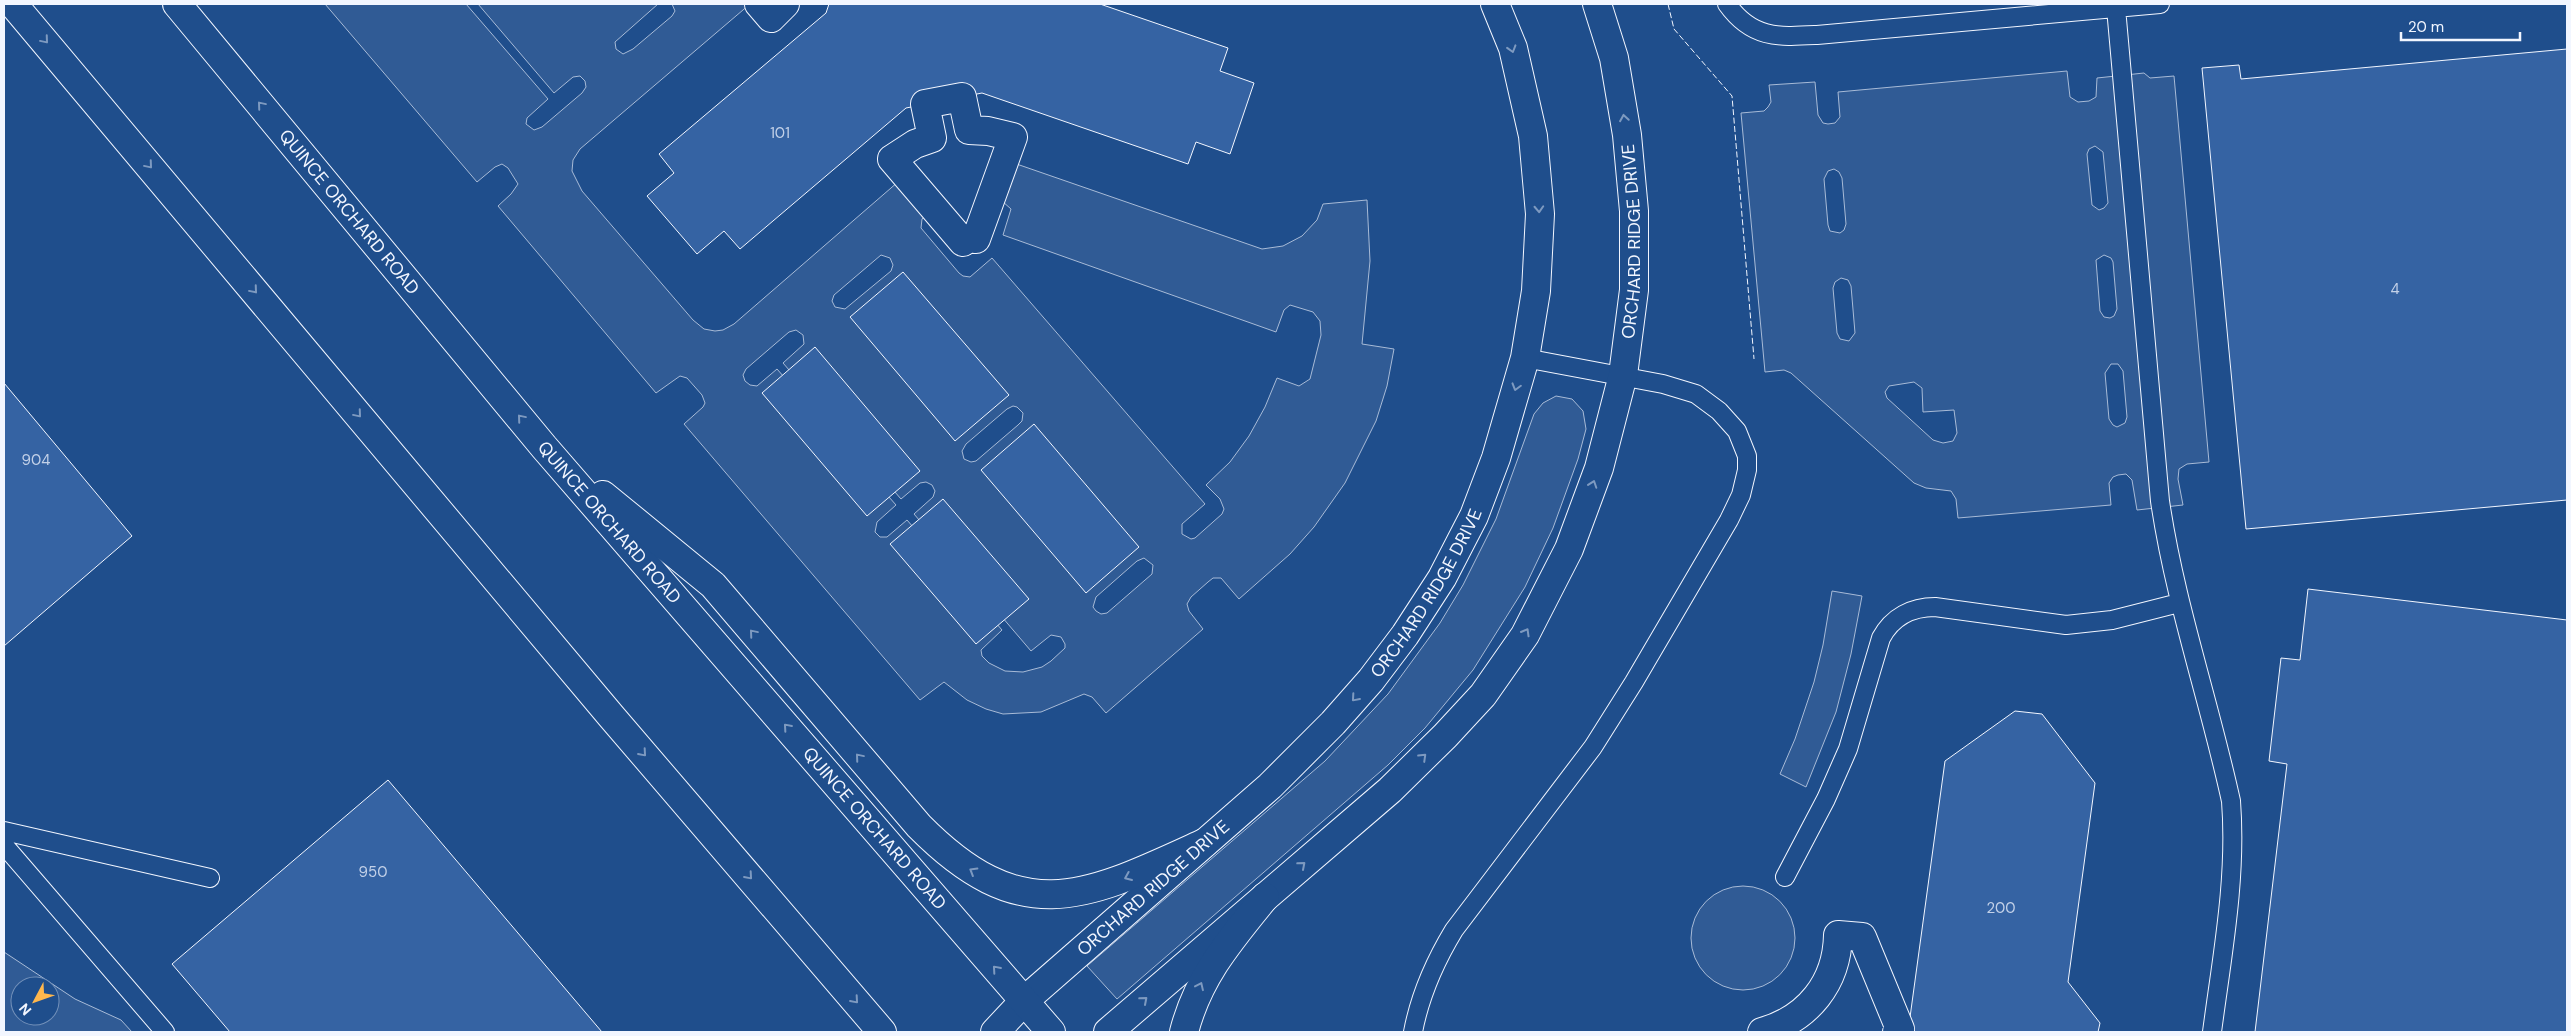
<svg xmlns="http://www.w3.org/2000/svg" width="2571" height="1036" font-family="'DM Sans',sans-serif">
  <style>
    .built { fill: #305b95; stroke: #a8bbd7; fill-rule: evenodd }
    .building { fill: #3563a3; stroke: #f2f6ff }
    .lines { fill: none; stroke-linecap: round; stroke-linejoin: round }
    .lane-casing { stroke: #f2f6ff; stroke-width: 20 }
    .street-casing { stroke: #f2f6ff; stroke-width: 30 }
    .secondary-casing { stroke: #f2f6ff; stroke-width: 30 }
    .primary-casing { stroke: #f2f6ff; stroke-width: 30 }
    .lane { stroke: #1f4e8c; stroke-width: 18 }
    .street { stroke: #1f4e8c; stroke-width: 28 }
    .secondary { stroke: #1f4e8c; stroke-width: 28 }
    .primary { stroke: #1f4e8c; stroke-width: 28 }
    .fence { stroke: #f2f6ff; stroke-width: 1; stroke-dasharray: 6 2.5; stroke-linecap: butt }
    .oneway { stroke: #7e9ac0 }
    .labels { text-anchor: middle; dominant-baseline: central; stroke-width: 4; stroke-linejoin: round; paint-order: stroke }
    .number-label { font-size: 15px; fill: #c3d1e8 }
    .street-label { font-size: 18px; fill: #f2f6ff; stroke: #1f4e8c }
  </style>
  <rect width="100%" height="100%" fill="#1f4e8c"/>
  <!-- built -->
  <path class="built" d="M325,4H466L548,99L527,118L526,124L534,130L542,127L582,93L586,87L585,81L580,76L573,77L554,93L478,4H658L615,42L616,49L623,54L633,49L672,16L675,11L672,4H750L580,149L573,160L572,171L582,191L693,320L704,329L715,331L723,330L734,324L906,175L934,209L922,219L921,228L959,273L963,276L970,277L992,258L1205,504L1182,524V534L1191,539L1195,538L1222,514L1224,509L1220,499L1206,485L1230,462L1249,436L1265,407L1277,378L1299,386L1310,379L1321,335L1320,321L1313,312L1290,305L1284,310L1276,332L1003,235L1011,209L1002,201L1005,160L1262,249L1283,246L1302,236L1317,220L1323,204L1367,200L1370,261L1362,344L1394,349L1387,386L1376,421L1345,483L1314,527L1290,554L1239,599L1221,578H1213L1208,582L1191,597L1187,604L1189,611L1203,629L1106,713L1092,697L1084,694L1041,712L1003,714L986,709L967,700L944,682L920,700L684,424L703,407L705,403L702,395L687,378L680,376L656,393L498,206L511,194L518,184L508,168L502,164L495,167L477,182ZM881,255L890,258L893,265L891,271L845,309L835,307L832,301L834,295ZM796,330L803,335L804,344L783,363L901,499L920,483L926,482L932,485L935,491L933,497L914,514L1031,651L1051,635L1061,637L1065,644V648L1051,661L1042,667L1023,672L1005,671L989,663L982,656L981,650L1002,630L907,520L887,537H880L875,532L877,522L896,505L777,369L757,386L750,385L745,381L743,375L746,369L789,332ZM1013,406L1017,407L1023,413L1022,421L1018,425L976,461L971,462L964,459L962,451L966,444L1007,409ZM1144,558L1153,565L1152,574L1107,613L1101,614L1096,611L1093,607L1096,597L1137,561Z
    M2067,71L2070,97L2078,102L2089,101L2096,97L2097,78L2144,73L2150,78L2174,76L2209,462L2187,464L2179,469L2178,479L2183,505L2137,510L2132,480L2126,474L2118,475L2113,477L2109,483L2111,505L1958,518L1956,499L1951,491L1926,488L1914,483L1791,373L1784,370L1765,372L1741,113L1764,111L1768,107L1771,102L1769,85L1815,82L1818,115L1823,123L1828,124L1835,123L1840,117L1838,92ZM2095,146L2103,152L2108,203L2104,208L2099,210L2092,205L2087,154L2089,149ZM1834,169L1839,172L1842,178L1846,224L1844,230L1840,233L1830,231L1828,225L1824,179L1828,171ZM2104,255L2111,258L2113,262L2117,309L2114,316L2110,318L2104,317L2100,311L2096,260ZM1841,278L1848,280L1851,286L1855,333L1849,341L1840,339L1837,333L1833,288L1835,282ZM2111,364H2118L2123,371L2127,417L2125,423L2117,427L2113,425L2109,419L2105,373ZM1914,382L1922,388L1923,412L1954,410L1957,433L1953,441L1943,443L1933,440L1887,398L1885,392L1889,386Z
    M1556,396L1572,399L1583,411L1586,429L1578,459L1553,528L1525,587L1473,670L1425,728L1388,765L1117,999L1087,966L1325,761L1388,694L1440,623L1463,585L1496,519L1534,414L1543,403Z
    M1832,591L1862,596L1851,654L1836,712L1806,787L1780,774L1795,739L1814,682L1823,645Z
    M1691 938a52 52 0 1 1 104 0a52 52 0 1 1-104 0Z
    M4,952L75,999L121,1020L132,1032H4ZM20,986H50V1016H20Z"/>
  <!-- building -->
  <path class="building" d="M829,4H1100L1228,48L1220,71L1254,83L1230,154L1196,142L1188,164L982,93L906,108L740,249L724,231L697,254L647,196L674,173L659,154L826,13Z
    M2567,49V500L2246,529L2202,68L2239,65L2241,79Z
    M903,272L1009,395L955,441L850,317Z
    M815,347L920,471L867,516L762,393Z
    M4,383L132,536L4,646Z
    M1034,424L1139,547L1086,593L981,470Z
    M943,499L1029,599L976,644L890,544Z
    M2308,589L2567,620V1032H2255L2287,764L2269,761L2281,658L2300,660Z
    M2015,711L2042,714L2095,783L2068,982L2100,1023L2098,1032H1897H1908L1945,761Z
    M388,780L602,1032H230L172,964Z"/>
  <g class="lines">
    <defs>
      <path id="lane" d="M1727,4C1752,39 1778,37 1817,35L2160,4
        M2116,8L2160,501C2175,603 2209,700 2231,801C2237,878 2222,956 2212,1032
        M4,831L210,878
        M4,845L165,1032
        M1785,877L1826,799L1848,749L1881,638C1892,617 1912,607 1935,607L2066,625L2112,620L2179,603
        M1413,1032C1420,995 1434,963 1454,930L1593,747L1634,682L1729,520L1741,495L1747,470V456L1737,431L1719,411L1696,394L1663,384L1525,358"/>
      <path id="street" d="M759,4L771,18L785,4
        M962,97L969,130L988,131L1013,137L976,239L968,238L963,242L892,159L915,144L932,138L925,104Z
        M1762,1032C1808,1019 1837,983 1838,935L1862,937L1900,1029L1897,1032"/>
      <g id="secondary">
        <path id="s1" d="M995,1032L1024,1001L1270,786L1333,723L1371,680L1405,635L1442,578L1474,516L1496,458L1525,358L1536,291L1540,214L1533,136L1513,48L1495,4"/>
        <path id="s2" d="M1108,1032L1390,790L1445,736L1483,695L1525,635L1569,549L1599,468L1623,375L1634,290V211L1627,135L1614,58L1597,4"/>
      </g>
      <g id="primary">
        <path d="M13,4L611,716L882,1032"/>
        <path id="s3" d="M177,4L544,447L1051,1032"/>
        <path d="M603,495L713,585L919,826C1023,931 1086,897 1204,843"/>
        <path d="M1184,1032C1198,977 1230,940 1265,897"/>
      </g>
    </defs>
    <!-- lane casing -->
    <use href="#lane" class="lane-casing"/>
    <!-- street casing -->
    <use href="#street" class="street-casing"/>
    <!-- secondary casing -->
    <use href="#secondary" class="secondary-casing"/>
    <!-- primary casing -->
    <use href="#primary" class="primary-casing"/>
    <!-- lane -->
    <use href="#lane" class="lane"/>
    <!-- street -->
    <use href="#street" class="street"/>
    <!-- secondary -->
    <use href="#secondary" class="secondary"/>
    <!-- primary -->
    <use href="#primary" class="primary"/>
    <!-- fence -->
    <path class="fence" d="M1668,4L1674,29L1732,96L1754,359"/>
  </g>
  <!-- one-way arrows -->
  <defs><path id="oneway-chevron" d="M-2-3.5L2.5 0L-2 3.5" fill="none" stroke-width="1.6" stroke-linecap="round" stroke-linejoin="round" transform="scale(1.25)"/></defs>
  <g class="oneway">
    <use href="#oneway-chevron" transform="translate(45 40) rotate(50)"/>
    <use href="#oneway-chevron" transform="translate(1512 49) rotate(73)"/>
    <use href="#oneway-chevron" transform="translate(261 105) rotate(-130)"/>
    <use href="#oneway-chevron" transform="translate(1624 118) rotate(-99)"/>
    <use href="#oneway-chevron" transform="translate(149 165) rotate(50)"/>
    <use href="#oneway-chevron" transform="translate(1539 209) rotate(87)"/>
    <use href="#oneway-chevron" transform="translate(254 290) rotate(50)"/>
    <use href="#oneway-chevron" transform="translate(1516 387) rotate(106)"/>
    <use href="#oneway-chevron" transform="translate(358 414) rotate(50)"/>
    <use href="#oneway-chevron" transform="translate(521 418) rotate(-130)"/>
    <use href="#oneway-chevron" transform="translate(1593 484) rotate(-71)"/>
    <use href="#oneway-chevron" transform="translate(1526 632) rotate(-60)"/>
    <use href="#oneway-chevron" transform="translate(753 633) rotate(-130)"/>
    <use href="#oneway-chevron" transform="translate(1355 698) rotate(131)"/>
    <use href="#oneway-chevron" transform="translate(787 727) rotate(-131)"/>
    <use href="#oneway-chevron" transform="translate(643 753) rotate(49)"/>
    <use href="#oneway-chevron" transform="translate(859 757) rotate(-130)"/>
    <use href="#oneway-chevron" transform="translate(1423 757) rotate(-44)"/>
    <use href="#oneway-chevron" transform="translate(1302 865) rotate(-41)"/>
    <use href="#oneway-chevron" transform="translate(973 871) rotate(-149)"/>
    <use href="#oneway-chevron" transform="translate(749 876) rotate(49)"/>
    <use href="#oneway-chevron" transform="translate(1128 877) rotate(157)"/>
    <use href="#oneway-chevron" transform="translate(996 969) rotate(-131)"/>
    <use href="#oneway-chevron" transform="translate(1200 986) rotate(-65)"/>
    <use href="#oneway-chevron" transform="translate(855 1000) rotate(49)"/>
    <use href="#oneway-chevron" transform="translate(1144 1000) rotate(-41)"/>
  </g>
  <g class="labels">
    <!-- number labels -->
    <g class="number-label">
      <text x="780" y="133">101</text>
      <text x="2395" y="289">4</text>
      <text x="36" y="460">904</text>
      <text x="373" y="872">950</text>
      <text x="2001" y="908">200</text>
    </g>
    <!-- street labels -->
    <g class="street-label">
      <text stroke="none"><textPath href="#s3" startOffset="270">QUINCE ORCHARD ROAD</textPath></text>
      <text stroke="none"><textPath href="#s2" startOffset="991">ORCHARD RIDGE DRIVE</textPath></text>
      <text stroke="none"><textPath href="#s3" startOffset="675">QUINCE ORCHARD ROAD</textPath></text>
      <text stroke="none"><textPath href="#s1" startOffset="619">ORCHARD RIDGE DRIVE</textPath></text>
      <text stroke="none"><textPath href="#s3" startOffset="1080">QUINCE ORCHARD ROAD</textPath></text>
      <text stroke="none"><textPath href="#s1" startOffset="214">ORCHARD RIDGE DRIVE</textPath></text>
    </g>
  </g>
  <!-- border -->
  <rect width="2571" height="1036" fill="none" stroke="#f2f6ff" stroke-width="10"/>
  <!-- north arrow -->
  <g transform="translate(35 1001) rotate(229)"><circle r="24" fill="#1f4e8c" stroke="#7391ba"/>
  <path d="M0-4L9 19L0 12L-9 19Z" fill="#ffb74d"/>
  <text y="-8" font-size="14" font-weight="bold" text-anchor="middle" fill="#f2f6ff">N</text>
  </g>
  <!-- scale -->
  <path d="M2401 32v8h119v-8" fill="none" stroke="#f2f6ff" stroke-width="2.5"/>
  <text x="2408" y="32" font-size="15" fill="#f2f6ff" stroke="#1f4e8c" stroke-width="4" paint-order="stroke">20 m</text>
</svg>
